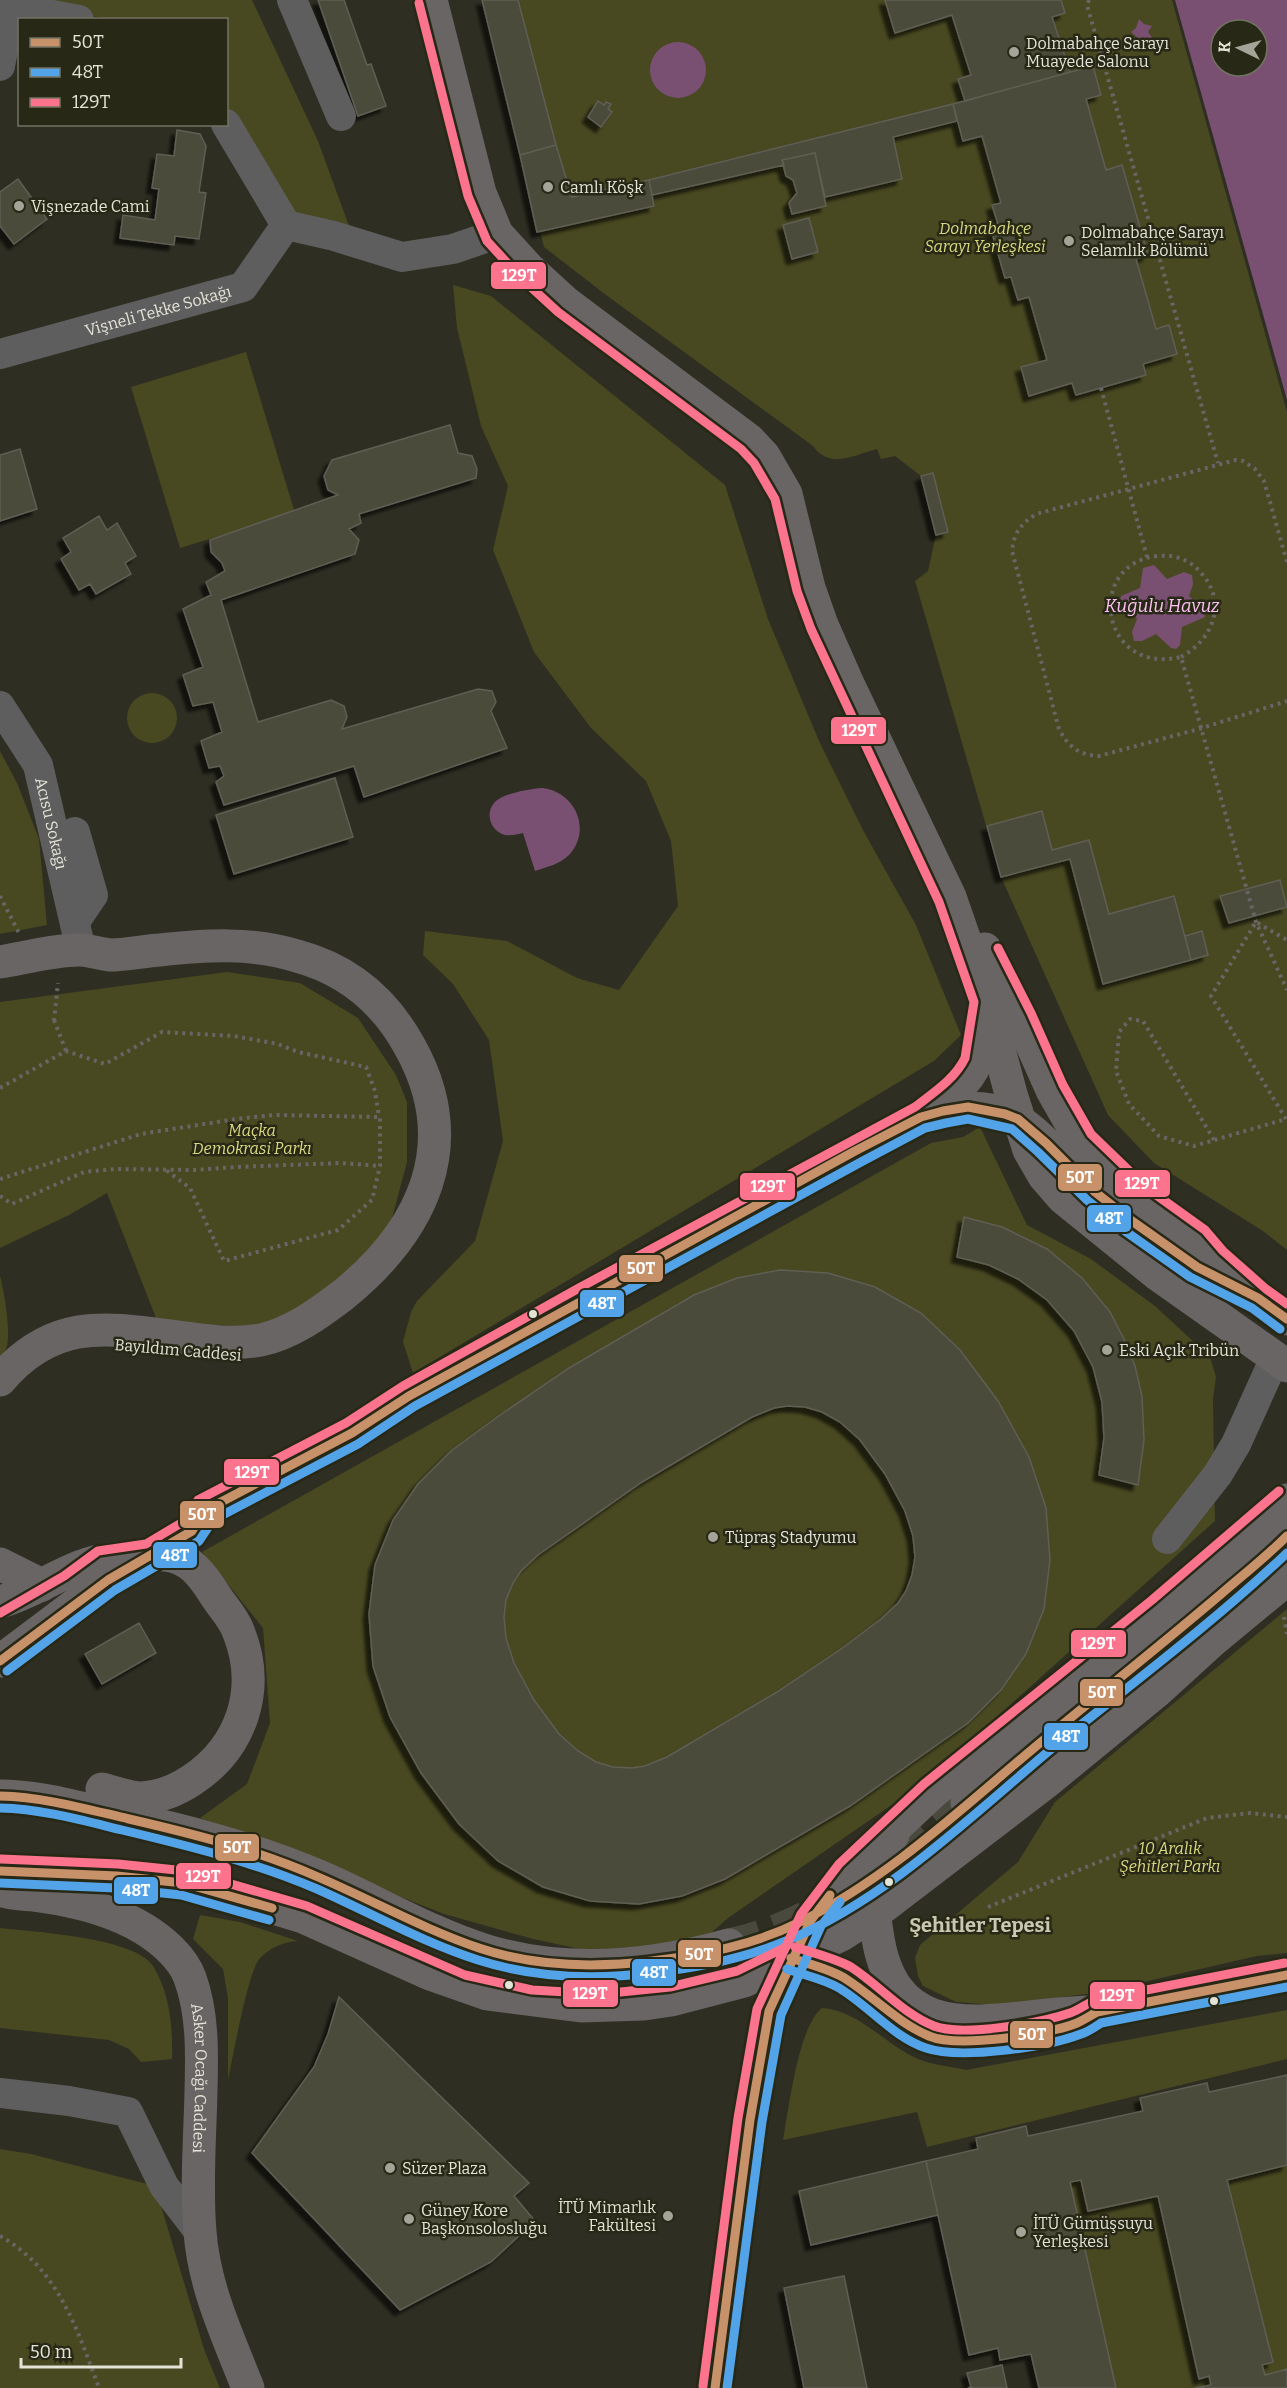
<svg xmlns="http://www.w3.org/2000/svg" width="1287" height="2388" font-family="Bitter,serif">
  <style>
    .green { fill: #484821 }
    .water { fill: #7a5072; fill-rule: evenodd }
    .building { fill: #4c4b3a; stroke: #5e5e54; stroke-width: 1.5; fill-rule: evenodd; filter: url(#shadow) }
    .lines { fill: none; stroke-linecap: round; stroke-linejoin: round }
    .major-tunnel { stroke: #49493e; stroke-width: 33; stroke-dasharray: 33 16; stroke-linecap: butt }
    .path { stroke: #686664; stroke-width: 4; stroke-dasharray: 3 4.5; stroke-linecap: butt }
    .minor { stroke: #5f5e5e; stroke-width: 30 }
    .major { stroke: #686564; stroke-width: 33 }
    .bus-1-casing { stroke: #282816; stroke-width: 14 }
    .bus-2-casing { stroke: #282816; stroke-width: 14 }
    .bus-3-casing { stroke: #282816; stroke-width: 14 }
    .bus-1 { stroke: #c7916a; stroke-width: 9 }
    .bus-2 { stroke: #53a3e8; stroke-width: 9 }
    .bus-3 { stroke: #fc738d; stroke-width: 9 }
    .poi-dot { fill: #a4a498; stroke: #282816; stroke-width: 2 }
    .bus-dot { fill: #e3e3d7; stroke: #282816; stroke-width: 2 }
    .labels { text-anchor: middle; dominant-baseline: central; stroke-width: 5; stroke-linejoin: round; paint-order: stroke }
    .poi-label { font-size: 16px; fill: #e3e3d7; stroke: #282816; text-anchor: start }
    .park-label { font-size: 16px; font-style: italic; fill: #d9d980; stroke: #282816 }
    .street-label { font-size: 16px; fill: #e3e3d7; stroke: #282816 }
    .water-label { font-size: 18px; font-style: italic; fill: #fbc1f1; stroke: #282816 }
    .quarter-label { font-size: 20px; font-weight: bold; fill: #c9c9b2; stroke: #282816 }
    .line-badge { stroke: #282816; stroke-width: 2 }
    .badge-label { font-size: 16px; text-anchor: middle; font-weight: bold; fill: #fff }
  </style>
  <defs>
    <filter id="shadow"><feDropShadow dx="-5.5" dy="5.5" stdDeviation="1.5" flood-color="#0009"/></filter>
  </defs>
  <rect width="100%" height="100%" fill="#2e2e23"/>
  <!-- green -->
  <path class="green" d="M0,0H252L318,141L352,234L294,214L227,111L226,20L115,19L43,11Z
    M482,0H1172L1287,412V1250L1263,1231L1154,1163L1108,1115L1001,877L915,581L928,571L936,535L921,476L895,456L881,459L877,449C854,455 830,470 813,446L606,295L544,247Z
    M453,285L491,296L725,485L768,619L819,741L864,832L916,925L961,1035L934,1061L413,1373L403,1342L411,1312L417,1301L475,1241L503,1141L489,1040L453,984L423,955L425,931L507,941L577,978L619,990L678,906L671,841L646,781L591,728L534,652L493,550L508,486L481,426L457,328Z
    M246,352L295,513L180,548L131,387Z
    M127 718a25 25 0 1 1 50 0a25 25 0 1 1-50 0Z
    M0,751L17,783L39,839L47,925L0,934Z
    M227,972L300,983L358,1018L396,1075L407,1102V1162L391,1222L361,1262L294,1312L256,1327L158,1323L107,1193L69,1215L0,1248V1002Z
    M980,1127L1027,1225L1091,1259L1155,1306L1210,1357L1216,1377L1213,1399L1215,1521L922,1784L728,1918L703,1940L613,1956L533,1939L444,1914L200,1818L247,1784L270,1723L263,1628L202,1552L931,1143L963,1137Z
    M0,1276C4,1291 12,1335 6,1349C5,1352 2,1354 0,1356Z
    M1287,1609V1953L1257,1956L1095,1993L995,2005L956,2002L923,1986L918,1976L915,1958L920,1945L1018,1862L1055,1802Z
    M200,1915L240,1922L298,1941C284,1942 271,1947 260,1958C248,1971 233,2057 228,2080V1998L223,1969L193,1939Z
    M0,1928C34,1932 134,1937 153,1966C170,1993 173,2028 172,2059L141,2062L129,2049L109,2040L0,2028Z
    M822,2008C860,2011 883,2043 916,2058C930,2065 950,2066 966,2070L1287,2010V2059L927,2147L917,2112L783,2140C789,2108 798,2027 822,2008Z
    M0,2149L31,2154L155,2186L204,2349L220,2388H0Z
    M1287,2165V2369L1265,2375L1262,2365L1273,2362L1227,2180Z
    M1081,2180L1088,2211L1158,2196L1199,2378L1209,2376L1211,2385L1195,2388H1116L1070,2182Z"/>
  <!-- water -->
  <path class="water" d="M1175,0H1287V400ZM1221,30H1257V66H1221Z
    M1139,19L1144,24L1152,26L1148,32L1153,39L1150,45L1151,51H1146L1142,46L1135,49L1134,47L1138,38L1131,32L1136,28Z
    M650 70a28 28 0 1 1 56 0a28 28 0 1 1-56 0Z
    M1154,565L1167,579L1184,572L1192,575L1193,584L1189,596L1203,609L1205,617L1182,627L1180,645L1176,649L1171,648L1156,634L1142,641H1134L1132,632L1137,619C1132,609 1118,611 1121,596L1140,588L1143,568Z
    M542,788C574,791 593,829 569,855C560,864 547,867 535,871L523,833C518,834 511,836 505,835C490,831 484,812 496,801C506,793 529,789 542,788Z"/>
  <!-- building -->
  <path class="building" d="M318,0H344L367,65L371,64L386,106L358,116Z
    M482,0H518L556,145L520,155Z
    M885,0H1061L1065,13L1052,17L1070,72L965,101L958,79L971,75L952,15L895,33Z
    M1093,66L1101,95L1086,99L1106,170L1122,165L1148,255L1136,259L1156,329L1169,325L1177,354L1143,364L1146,375L1076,395L1072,383L1029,396L1021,367L1047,360L1029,297L1018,300L1011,277L1005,278L990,226L998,224L992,205L1001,203L982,136L963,141L953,104Z
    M598,101L604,105L606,102L611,104L608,109L612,112L601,127L588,117Z
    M953,104L957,121L893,137L902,179L825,197L815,153L782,160L784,165L652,195L649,180Z
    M177,130L200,134L206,146L199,192L206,193L199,239L175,236L174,245L120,238L123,215L155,220L159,189L152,188L157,154L174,156Z
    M556,145L572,197L649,180L654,206L537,232L520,155Z
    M815,153L826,206L792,214L789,203L797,193L793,180L786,176L782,160Z
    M18,179L47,219L14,244L0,226V192Z
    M809,218L818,252L792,259L783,225Z
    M450,425L458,453L472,456L477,469L476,478L359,514L361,523L349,529L359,540L355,554L221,600L258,722L331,700L344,706L347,717L342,729L478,689L492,691L496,702L491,711L507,748L364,797L354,766L224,805L216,782L224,776L220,766L209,768L201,741L222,732L213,702L193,706L183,675L203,667L183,609L211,595L206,582L225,571L222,563L211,552L210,540L338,495L328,490L324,476L332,460Z
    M20,449L37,509L0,521V455Z
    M933,473L948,532L936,535L921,476Z
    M99,516L107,530L117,523L136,556L125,563L131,574L96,594L90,584L79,590L61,559L71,552L63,538Z
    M335,778L353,837L234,874L216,815Z
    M1042,811L1052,850L1089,840L1109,914L1174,896L1191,960L1103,984L1070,859L1001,877L987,826Z
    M1280,880L1287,907L1229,923L1220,896Z
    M1202,931L1208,955L1191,960L1185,936Z
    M964,1217L1002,1227L1047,1249L1082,1278L1110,1312L1126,1343L1135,1366L1142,1396L1144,1440L1138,1485L1099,1475L1104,1438L1102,1402L1093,1367L1074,1331L1047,1300L1018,1279L989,1265L957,1257Z
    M780,1270L828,1273L875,1287L921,1313L960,1350L998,1401L1029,1457L1046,1508L1050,1560L1044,1609L1026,1654L1001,1690L968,1723L850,1806L725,1879L682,1896L639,1904L590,1901L543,1887L498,1861L459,1824L421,1773L390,1717L373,1666L369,1614L375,1565L393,1520L418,1484L451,1451L500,1415L569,1368L694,1295L737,1278ZM787,1406L805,1407L822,1412L840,1422L860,1440L885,1474L905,1511L913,1536L915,1557L912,1575L906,1591L898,1603L881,1619L841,1649L777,1692L667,1757L645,1766L632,1768L613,1767L596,1762L578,1751L559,1734L534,1700L514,1663L506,1638L504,1617L506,1600L513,1583L521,1571L538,1555L642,1482L752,1417L774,1408Z
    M139,1623L156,1653L102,1684L85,1654Z
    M339,1997L529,2183L514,2196L535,2221L491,2262L400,2310L252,2153L314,2067L328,2034Z
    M1287,2075V2165L1227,2180L1273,2362L1262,2365L1265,2375L1287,2369V2388H1195L1211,2385L1209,2376L1199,2379L1158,2196L1088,2211L1081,2180L1070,2182L1116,2388H1039L1031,2354L1000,2360L998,2348L969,2355L926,2161L978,2149L976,2138L1026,2126L1028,2136L1143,2111L1140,2098L1207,2083L1209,2092Z
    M926,2161L938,2215L811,2245L799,2191Z
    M844,2276L867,2388H804L784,2288Z
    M1002,2365L1007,2388H968L971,2387L967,2373Z"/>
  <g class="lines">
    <!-- major-tunnel -->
    <path class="major-tunnel" d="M729,1945C822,1925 895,1862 967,1803"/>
    <!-- path -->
    <path class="path" d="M1089,0L1087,5L1218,463
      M1101,388L1147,557
      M1287,562L1264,481L1255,469L1243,461L1236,460L1036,514C1021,524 1014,532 1012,551L1059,729C1068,746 1078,755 1099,756L1199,729L1287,701
      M1181,657C1212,640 1228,604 1202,574C1191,560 1175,554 1158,556C1084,563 1100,676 1181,657L1256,922L1287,990
      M0,896L19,933
      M54,1020L66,1051
      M54,1021L58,983
      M0,1088L66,1051L105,1064L162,1032L234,1036L278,1044L298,1052L366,1067L375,1091L379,1117
      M1286,1119L1211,996L1256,922L1287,940
      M1214,1140L1143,1021L1130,1019L1119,1032L1116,1071L1129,1104L1159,1136L1194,1146L1286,1119
      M0,1179L141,1134L236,1119L274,1115L380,1117V1166L372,1200L338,1230L224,1261L190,1188L166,1170
      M0,1196L12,1204L84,1172L115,1169L195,1170L236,1167L341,1163L380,1166
      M1284,1617L1287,1634
      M988,1907L1207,1818L1250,1813L1287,1817
      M0,2236C58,2268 77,2329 99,2388"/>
    <!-- minor -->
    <g class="minor">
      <path d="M292,0L341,116"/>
      <path d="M0,5L79,20"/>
      <path d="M0,66L11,7"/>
      <path d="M226,124L286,225"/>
      <path d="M286,225L334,236L402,257L453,249L497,234"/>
      <path id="s1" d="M0,354L243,287L286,225"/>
      <path id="s2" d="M0,706L38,765L81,950"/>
      <path d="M75,832L93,895L76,920"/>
      <path d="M1167,1539L1218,1474L1236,1444L1275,1358"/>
      <path d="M0,2093L69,2101L128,2112L164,2186L200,2233"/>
    </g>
    <!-- major -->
    <g class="major">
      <path d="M431,0L480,193L497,234L529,269L565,302L749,440L764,456L786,494L809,588L822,625L848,684L950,897L986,1001L1011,1094L1029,1150L1044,1176L1063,1198L1157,1274L1287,1366"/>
      <path d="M985,949L1020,1018L1052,1090L1081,1141L1140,1198L1197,1239L1214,1259L1258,1298L1287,1319"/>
      <path d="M0,962C24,958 59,949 82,950C92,951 101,954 110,955C126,955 144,951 160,950C207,945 251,942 297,956C349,970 385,1001 410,1047C464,1144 423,1230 343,1295C318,1314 292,1333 261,1340C238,1344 217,1342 194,1339C116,1330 58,1312 0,1380"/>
      <path d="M928,1115C1020,1089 1035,1140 1095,1192C1115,1209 1137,1224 1159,1239"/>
      <path d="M0,1564L42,1585"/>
      <path d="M0,1602C28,1594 52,1578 79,1567C100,1558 141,1554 164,1555C189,1556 203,1576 215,1595C223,1608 234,1618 239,1633C261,1689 242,1747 192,1780C177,1790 160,1797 142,1798C129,1798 114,1792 102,1789"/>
      <path d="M0,1661L108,1580L192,1531L204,1511L352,1433L409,1396L585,1298L921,1117C940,1104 968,1085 976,1062C982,1047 983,1028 984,1012"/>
      <path d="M0,1796C38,1796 75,1807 112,1815C184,1830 253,1848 321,1877C376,1901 429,1933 487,1951C567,1975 650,1967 729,1945"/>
      <path d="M967,1803L1184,1626L1287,1536"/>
      <path d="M893,1835C889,1841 886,1849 884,1856C872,1885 872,1902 877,1932C895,2063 1010,2010 1097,2012L1287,1975"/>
      <path d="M0,1871L117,1876L183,1883L241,1898L303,1917L430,1974L487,1994L581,2006L644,2004L671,2000L744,1981L843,1934L874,1914L1045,1783L1156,1692L1212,1641L1287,1579"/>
      <path id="s3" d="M0,1890C12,1895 27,1894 40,1896C76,1901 113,1910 144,1929C162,1940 183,1958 190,1978C203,2014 202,2053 201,2091C200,2137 196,2185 200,2232C204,2287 228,2337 248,2388"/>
      <path d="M791,1958L825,1969L853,1982L891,2014L918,2031"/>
      <path d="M715,2388L750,2120L769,2011L811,1920L848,1872L932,1793L1160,1609L1287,1500"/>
    </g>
    <defs>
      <path id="bus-1" d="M0,1661L108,1580L192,1531L204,1511L352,1433L409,1396L855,1151L921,1117L943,1111L968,1107L1005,1114L1018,1119L1046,1143L1095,1192L1132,1221L1197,1267L1258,1298L1287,1319
        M0,1796C44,1797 86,1809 129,1819C194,1834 257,1850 318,1877C372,1900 423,1929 479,1948C535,1967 594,1968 652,1961C703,1955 754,1945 800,1922C897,1874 974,1796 1057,1729C1112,1684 1167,1640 1221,1594C1243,1575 1266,1557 1287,1536
        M0,1871L117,1876L183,1883L272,1908
        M791,1958C808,1964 831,1969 846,1979C874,1997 898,2023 929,2036C957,2048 1048,2035 1077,2023C1084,2020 1090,2016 1097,2012L1287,1975
        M715,2388L750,2120L769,2011L811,1920L830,1895"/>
      <path id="bus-2" d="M7,1671L115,1590L199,1541L213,1520L358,1444L415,1406L861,1162L925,1128L946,1123L968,1119L1012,1129L1038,1152L1087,1200L1125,1231L1190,1277L1252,1308L1280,1329
        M0,1808C42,1809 81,1820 122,1830C189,1846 254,1862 317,1889C371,1913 422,1942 478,1960C534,1978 593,1980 651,1973C697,1968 743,1959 786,1941C889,1899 977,1810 1062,1740C1138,1679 1216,1620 1287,1553
        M0,1883L116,1888L181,1895L269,1920
        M787,1969C804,1975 824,1979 839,1988C869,2006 893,2037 926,2048C960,2060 1047,2047 1081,2034C1088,2032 1095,2027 1101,2023L1287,1987
        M727,2388L762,2122L781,2015L821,1926L840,1902"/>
      <path id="bus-3" d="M998,948L1031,1013L1063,1085L1091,1134L1148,1189L1205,1230L1223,1251L1266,1289L1287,1304
        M0,1613L64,1576L98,1551L146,1544L183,1522L198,1500L346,1423L403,1386L579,1288L915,1107C933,1093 955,1079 965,1058L974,1002L939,902L811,629L797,591L775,499L754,463L741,449L558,312L521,278L487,241L468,196L419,3
        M1,1859L118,1864L186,1871L307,1906L465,1975L532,1990L601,1994L670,1987L737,1971L786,1947
        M795,1947C813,1953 835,1958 851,1967C879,1985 903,2014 934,2026C963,2037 1040,2023 1070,2013C1079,2010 1086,2004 1095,2000L1285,1963
        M703,2386L738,2118L757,2009L801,1914L839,1864L924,1784L1152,1600L1279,1491"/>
    </defs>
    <!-- bus-1 casing -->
    <use href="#bus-1" class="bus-1-casing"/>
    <!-- bus-2 casing -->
    <use href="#bus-2" class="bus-2-casing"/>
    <!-- bus-3 casing -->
    <use href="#bus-3" class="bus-3-casing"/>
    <!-- bus-1 -->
    <use href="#bus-1" class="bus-1"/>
    <!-- bus-2 -->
    <use href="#bus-2" class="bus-2"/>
    <!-- bus-3 -->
    <use href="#bus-3" class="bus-3"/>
  </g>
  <!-- markers -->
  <g class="poi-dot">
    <circle cx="1014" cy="52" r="6"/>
    <circle cx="548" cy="187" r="6"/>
    <circle cx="19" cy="206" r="6"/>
    <circle cx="1069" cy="241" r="6"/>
    <circle cx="1107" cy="1350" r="6"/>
    <circle cx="713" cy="1537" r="6"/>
    <circle cx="390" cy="2168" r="6"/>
    <circle cx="668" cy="2216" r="6"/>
    <circle cx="409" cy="2219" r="6"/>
    <circle cx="1021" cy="2232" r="6"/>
  </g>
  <g class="bus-dot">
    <circle cx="533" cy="1314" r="5"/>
    <circle cx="889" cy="1882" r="5"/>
    <circle cx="509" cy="1985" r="5"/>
    <circle cx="1214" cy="2001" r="5"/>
  </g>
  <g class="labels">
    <!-- poi labels -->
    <g class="poi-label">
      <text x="1026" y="43">Dolmabahçe Sarayı<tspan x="1026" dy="18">Muayede Salonu</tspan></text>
      <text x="560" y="187">Camlı Köşk</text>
      <text x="31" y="206">Vişnezade Cami</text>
      <text x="1081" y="232">Dolmabahçe Sarayı<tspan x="1081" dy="18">Selamlık Bölümü</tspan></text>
      <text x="1119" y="1350">Eski Açık Tribün</text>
      <text x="725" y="1537">Tüpraş Stadyumu</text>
      <text x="402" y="2168">Süzer Plaza</text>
      <text x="656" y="2207" text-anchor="end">İTÜ Mimarlık<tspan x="656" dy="18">Fakültesi</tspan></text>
      <text x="421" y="2210">Güney Kore<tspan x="421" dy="18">Başkonsolosluğu</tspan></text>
      <text x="1033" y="2223">İTÜ Gümüşsuyu<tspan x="1033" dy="18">Yerleşkesi</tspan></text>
    </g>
    <!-- park labels -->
    <g class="park-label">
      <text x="985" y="228">Dolmabahçe<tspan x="985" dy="18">Sarayı Yerleşkesi</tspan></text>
      <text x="252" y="1130">Maçka<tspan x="252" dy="18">Demokrasi Parkı</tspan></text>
      <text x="1170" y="1848">10 Aralık<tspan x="1170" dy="18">Şehitleri Parkı</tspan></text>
    </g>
    <!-- street labels -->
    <g class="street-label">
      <text stroke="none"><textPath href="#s1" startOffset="164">Vişneli Tekke Sokağı</textPath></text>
      <text stroke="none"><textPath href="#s2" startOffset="130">Acısu Sokağı</textPath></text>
      <text transform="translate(178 1350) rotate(5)">Bayıldım Caddesi</text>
      <text stroke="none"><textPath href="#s3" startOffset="320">Asker Ocağı Caddesi</textPath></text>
    </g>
    <!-- water labels -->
    <g class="water-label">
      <text x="1162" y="606">Kuğulu Havuz</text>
    </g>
    <!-- quarter labels -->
    <g class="quarter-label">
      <text x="980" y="1925">Şehitler Tepesi</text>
    </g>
  </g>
  <g class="line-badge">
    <rect x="490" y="261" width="57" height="29" rx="6" fill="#fc738d"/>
    <rect x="830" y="716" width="57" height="29" rx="6" fill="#fc738d"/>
    <rect x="1057" y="1163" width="46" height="29" rx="6" fill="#c7916a"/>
    <rect x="1114" y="1169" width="57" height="29" rx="6" fill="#fc738d"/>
    <rect x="739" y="1172" width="57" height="29" rx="6" fill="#fc738d"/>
    <rect x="1086" y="1204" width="46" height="29" rx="6" fill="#53a3e8"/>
    <rect x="618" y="1254" width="46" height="29" rx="6" fill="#c7916a"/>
    <rect x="579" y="1289" width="46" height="29" rx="6" fill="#53a3e8"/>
    <rect x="223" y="1458" width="57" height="28" rx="6" fill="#fc738d"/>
    <rect x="179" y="1500" width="46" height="29" rx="6" fill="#c7916a"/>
    <rect x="152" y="1541" width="46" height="28" rx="6" fill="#53a3e8"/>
    <rect x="1070" y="1629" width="57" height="29" rx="6" fill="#fc738d"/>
    <rect x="1079" y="1678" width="45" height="29" rx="6" fill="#c7916a"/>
    <rect x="1043" y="1722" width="46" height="29" rx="6" fill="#53a3e8"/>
    <rect x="214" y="1833" width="46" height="29" rx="6" fill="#c7916a"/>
    <rect x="175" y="1862" width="57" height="28" rx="6" fill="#fc738d"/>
    <rect x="113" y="1876" width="46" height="29" rx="6" fill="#53a3e8"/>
    <rect x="677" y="1939" width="45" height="29" rx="6" fill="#c7916a"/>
    <rect x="631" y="1958" width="46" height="29" rx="6" fill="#53a3e8"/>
    <rect x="562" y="1979" width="57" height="29" rx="6" fill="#fc738d"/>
    <rect x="1089" y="1981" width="57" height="29" rx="6" fill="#fc738d"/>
    <rect x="1009" y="2020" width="45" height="29" rx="6" fill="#c7916a"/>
  </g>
  <g class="badge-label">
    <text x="519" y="281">129T</text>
    <text x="859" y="736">129T</text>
    <text x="1080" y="1183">50T</text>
    <text x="1142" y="1189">129T</text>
    <text x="768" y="1192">129T</text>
    <text x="1109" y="1224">48T</text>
    <text x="641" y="1274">50T</text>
    <text x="602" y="1309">48T</text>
    <text x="252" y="1478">129T</text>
    <text x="202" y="1520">50T</text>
    <text x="175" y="1561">48T</text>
    <text x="1098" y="1649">129T</text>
    <text x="1102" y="1698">50T</text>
    <text x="1066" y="1742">48T</text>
    <text x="237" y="1853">50T</text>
    <text x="203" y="1882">129T</text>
    <text x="136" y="1896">48T</text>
    <text x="699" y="1960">50T</text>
    <text x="654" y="1978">48T</text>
    <text x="590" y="1999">129T</text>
    <text x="1117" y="2001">129T</text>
    <text x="1032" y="2040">50T</text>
  </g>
  <!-- legend -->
  <rect x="18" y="18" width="210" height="108" fill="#282816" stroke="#737363" stroke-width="1.5"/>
  <rect x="30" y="38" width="30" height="9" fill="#c7916a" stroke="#737363" stroke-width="1.5"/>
  <text x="72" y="48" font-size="18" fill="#e3e3d7">50T</text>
  <rect x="30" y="68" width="30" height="9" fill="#53a3e8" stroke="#737363" stroke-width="1.5"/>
  <text x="72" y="78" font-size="18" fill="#e3e3d7">48T</text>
  <rect x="30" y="98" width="30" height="9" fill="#fc738d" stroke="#737363" stroke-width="1.5"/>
  <text x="72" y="108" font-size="18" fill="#e3e3d7">129T</text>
  <!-- north arrow -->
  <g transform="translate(1239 48) rotate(275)"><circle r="28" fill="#282816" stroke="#737363" stroke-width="1.5"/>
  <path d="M0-4.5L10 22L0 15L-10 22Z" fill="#a4a498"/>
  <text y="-9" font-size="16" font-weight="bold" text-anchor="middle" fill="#e3e3d7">K</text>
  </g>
  <!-- scale -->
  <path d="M21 2358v9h160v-9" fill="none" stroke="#e3e3d7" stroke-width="3"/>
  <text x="30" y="2358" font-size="18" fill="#e3e3d7" stroke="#282816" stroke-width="4.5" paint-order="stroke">50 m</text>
</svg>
